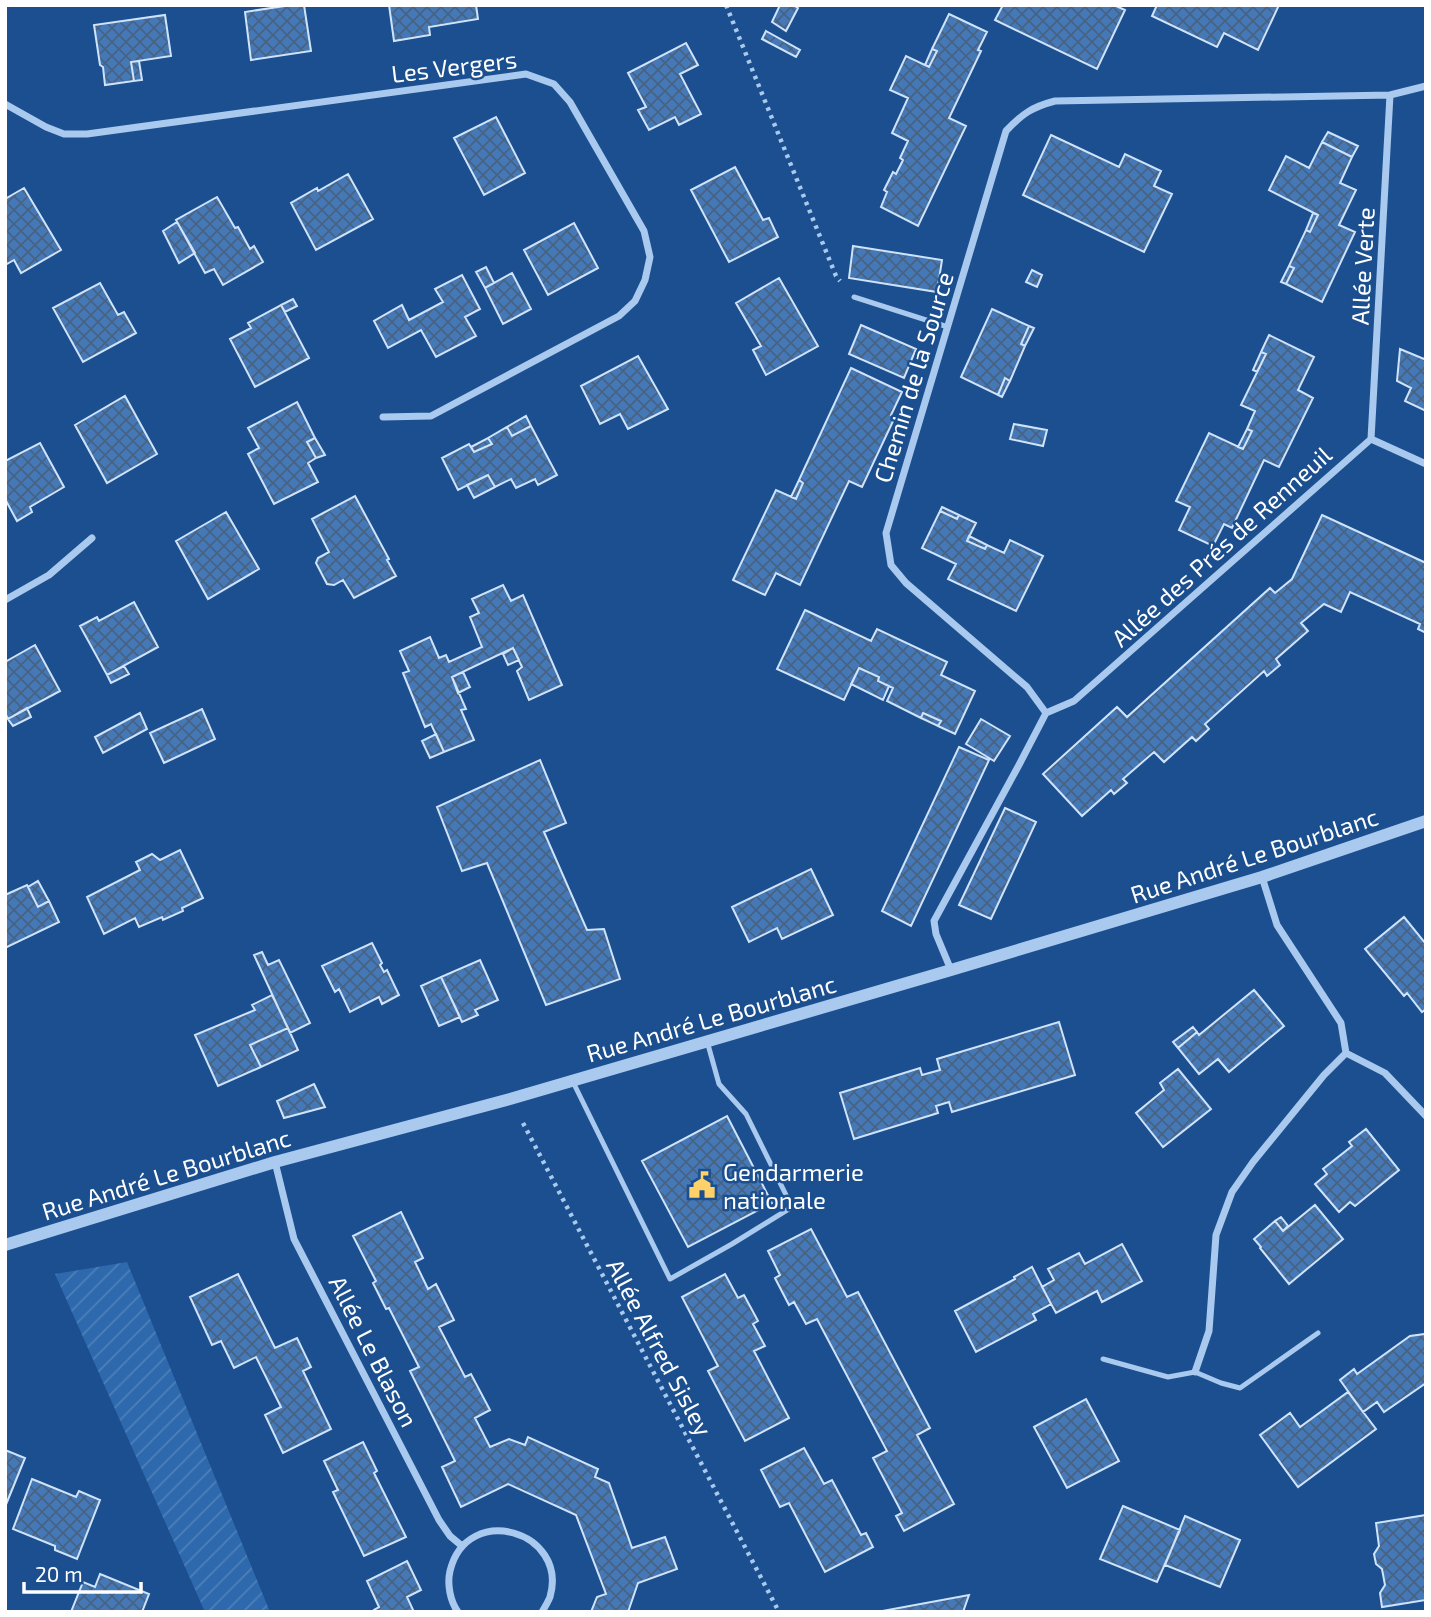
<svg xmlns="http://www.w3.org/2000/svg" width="1431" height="1617" font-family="'Exo 2',sans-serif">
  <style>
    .garden { fill: url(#garden-furrows) }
    .building { fill: url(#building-cross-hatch); stroke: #cfe3fa; stroke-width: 2 }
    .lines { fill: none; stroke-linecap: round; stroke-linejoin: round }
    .path { stroke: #a9c9ee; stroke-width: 4.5; stroke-dasharray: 3.5 5; stroke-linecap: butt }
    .service { stroke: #a9c9ee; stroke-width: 5 }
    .minor { stroke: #a9c9ee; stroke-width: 7 }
    .tertiary { stroke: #a9c9ee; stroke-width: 12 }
    .labels { text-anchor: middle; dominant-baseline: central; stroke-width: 5; stroke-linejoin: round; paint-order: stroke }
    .street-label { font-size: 24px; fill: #fff; stroke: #1b4f8f }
    .poi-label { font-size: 24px; fill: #fff; stroke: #1b4f8f; text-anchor: start }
  </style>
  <defs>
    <pattern id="garden-furrows" width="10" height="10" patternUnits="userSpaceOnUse" patternTransform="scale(1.75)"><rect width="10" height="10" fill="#2e69ad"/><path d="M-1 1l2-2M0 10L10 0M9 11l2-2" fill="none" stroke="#4d80b9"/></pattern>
    <pattern id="building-cross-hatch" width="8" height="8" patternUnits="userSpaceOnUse" patternTransform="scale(1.75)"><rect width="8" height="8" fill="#4478b7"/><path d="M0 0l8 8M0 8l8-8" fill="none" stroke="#486282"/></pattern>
  </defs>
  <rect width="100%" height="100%" fill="#1b4f8f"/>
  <!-- garden -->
  <path class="garden" d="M127,1262L270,1612H205L55,1274Z"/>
  <!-- building -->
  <path class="building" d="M291,5H304L311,51L251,60L245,12Z
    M389,5H476L478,19L429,27L430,35L394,41Z
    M780,5H793L798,8L786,31L772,22Z
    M1003,5H1114L1125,10L1097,69L995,20Z
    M1157,5H1279L1258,50L1224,33L1217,47L1152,16Z
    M949,14L987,32L978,50L981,51L949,118L966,126L918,226L881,207L887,192L884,190L893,172L896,174L903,160L900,158L908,141L892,133L908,98L890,90L906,56L929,67L937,51L932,49Z
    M165,15L171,56L131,62L134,81L105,85L103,67L100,65L94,25Z
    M766,31L800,50L796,57L762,39Z
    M686,43L698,65L680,74L701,114L679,125L675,117L649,130L638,110L646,107L628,73Z
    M932,49L937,51L929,67L925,65Z
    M139,61L142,80L134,81L131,62Z
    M496,117L525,173L484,195L454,138Z
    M1328,132L1358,146L1352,157L1322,142Z
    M1051,135L1119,167L1125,154L1161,171L1154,186L1172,194L1144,252L1023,195Z
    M1322,142L1352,157L1340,183L1356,190L1339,225L1355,232L1322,302L1286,284L1294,268L1289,266L1306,230L1310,232L1318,215L1269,190L1286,156L1309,168Z
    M735,167L763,220L769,218L778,237L729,262L691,190Z
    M348,174L373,219L316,250L291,203L317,188L318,191Z
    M24,188L61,250L21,273L14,260L5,265V199Z
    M217,197L235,228L238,227L250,249L254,246L263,262L223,285L214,269L205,273L176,220Z
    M1313,213L1318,215L1310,232L1306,230Z
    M177,222L195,253L179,263L163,231Z
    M574,223L598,268L548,295L524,250Z
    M853,246L942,260L937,292L849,278Z
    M1289,266L1294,268L1286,284L1281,282Z
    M486,267L494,283L485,288L476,272Z
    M1032,270L1042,275L1037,287L1026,282Z
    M512,273L531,309L503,324L485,288Z
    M462,275L480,309L465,317L476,336L436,357L421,330L388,348L374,321L402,305L409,320L443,302L435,289Z
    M779,278L818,346L766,375L753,350L761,346L736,303Z
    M100,283L118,315L124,312L136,333L83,362L53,308Z
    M293,299L297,306L285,312L281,305Z
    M281,305L309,358L255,387L230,339L251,328L248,323Z
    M992,309L1029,326L1021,344L1025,346L1010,381L1005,378L998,395L961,377Z
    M861,325L916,349L904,378L849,354Z
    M1029,326L1034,328L1025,346L1021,344Z
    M1269,335L1314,357L1298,390L1313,398L1279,467L1264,460L1232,528L1224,524L1213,546L1179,530L1190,507L1176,501L1209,433L1243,449L1252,431L1247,429L1255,411L1241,405L1266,354L1261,352Z
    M1400,349L1424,359L1426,356V411L1405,401L1411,388L1397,381Z
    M1261,352L1266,354L1257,372L1253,370Z
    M638,356L668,409L628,429L620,414L600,424L581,386Z
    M851,368L902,392L891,415L895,417L862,487L849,481L800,585L776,573L765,595L733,580L776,490L796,499L803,483L799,480Z
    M1005,378L1010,381L1002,397L998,395Z
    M125,396L157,454L107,483L75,425Z
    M297,402L315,438L307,442L316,458L308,463L318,482L274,504L248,454L259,448L248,428Z
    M526,416L531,426L512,436L507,427Z
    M1014,424L1047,430L1043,446L1010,439Z
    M531,426L557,475L538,485L535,479L516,488L511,479L495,487L488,475L458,490L442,458L469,444L474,452L492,444L488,438L507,427L512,436Z
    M1247,429L1252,431L1243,449L1238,447Z
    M315,438L325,455L316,458L307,442Z
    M488,438L492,444L474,452L471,447Z
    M40,443L64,487L30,507L32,512L17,521L5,499V461Z
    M488,475L495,487L474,498L467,485Z
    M799,480L803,483L796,499L791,497Z
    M355,496L389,559L387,560L396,576L354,598L343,580L334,585L327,584L316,563L318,558L329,552L312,519Z
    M942,507L959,515L957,519L940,511Z
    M940,511L957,519L959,515L976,523L967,541L985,549L987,545L1004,553L1010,540L1043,556L1016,611L948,579L956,564L922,548Z
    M226,512L259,569L208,599L176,541Z
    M1322,515L1426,563V633L1418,629L1420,624L1350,592L1341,612L1324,604L1301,623L1308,631L1276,659L1280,665L1267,676L1264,671L1205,724L1209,729L1196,741L1192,737L1164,762L1154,752L1123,779L1127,783L1114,794L1111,790L1082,816L1043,774L1117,707L1127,717L1270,588L1275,593L1292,579Z
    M969,536L987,545L985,549L967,541Z
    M503,585L511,601L523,595L562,685L529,700L517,671L522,667L513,648L452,677L466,709L461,710L474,740L444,752L431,724L425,727L403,673L409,671L400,651L430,637L439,658L446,655L449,662L482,647L470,617L479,613L472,599Z
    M134,602L158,647L107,675L80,626L97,617L99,621Z
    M805,610L871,641L877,629L947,662L941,675L975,691L955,734L938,726L941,721L923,713L921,718L887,701L893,688L878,681L879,677L859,668L844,700L777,669Z
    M35,645L60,691L8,719L5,713V662Z
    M513,648L519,660L508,665L503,654Z
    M124,666L129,674L111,683L107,675Z
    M859,668L879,677L878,681L889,686L883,700L851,684Z
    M463,672L470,687L458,693L452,677Z
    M27,708L31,717L13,726L8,719Z
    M202,709L215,739L164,763L150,733Z
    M140,713L147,729L103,753L95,737Z
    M923,713L941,721L938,726L921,718Z
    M981,719L1010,736L994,761L966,744Z
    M436,734L444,752L430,758L422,741Z
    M959,747L989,760L911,926L882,911Z
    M540,760L566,823L544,832L587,930L604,929L620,979L546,1005L487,863L462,871L437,807Z
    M1005,808L1036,822L991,919L959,905Z
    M180,850L203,898L182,908L183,911L163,920L162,917L139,927L135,918L104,934L87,897L140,870L136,862L152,854L160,860Z
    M811,869L833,915L782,939L777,928L749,942L732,907Z
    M38,881L49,901L38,907L28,887Z
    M27,885L38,907L49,901L59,922L5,948V895Z
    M1404,917L1426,944V1009L1422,1012L1407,993L1404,996L1365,949Z
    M372,943L382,963L380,965L384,972L387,970L399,995L382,1004L379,997L350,1012L339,989L335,992L322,966Z
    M262,952L268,965L279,960L310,1023L290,1033L254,955Z
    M480,960L498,1000L475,1010L478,1015L462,1022L441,977Z
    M441,977L460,1017L439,1026L421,986Z
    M1254,990L1284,1026L1229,1072L1218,1059L1199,1074L1178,1048L1197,1032L1199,1035Z
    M272,995L288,1028L250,1045L261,1067L218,1086L195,1035L255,1010L252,1005Z
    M1059,1022L1075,1075L952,1112L949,1102L936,1106L938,1113L854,1139L840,1093L920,1068L922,1075L940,1070L937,1059Z
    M1193,1027L1197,1032L1178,1048L1173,1042Z
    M288,1028L298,1050L261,1067L250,1045Z
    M1178,1069L1211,1109L1163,1147L1136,1113L1164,1090L1160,1083Z
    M314,1084L325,1107L284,1118L277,1101Z
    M727,1116L772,1203L688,1247L642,1161Z
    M1366,1129L1399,1170L1355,1206L1350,1202L1339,1212L1315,1184L1327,1174L1323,1169L1352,1146L1349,1142Z
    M1315,1205L1343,1239L1289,1284L1260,1248L1261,1247L1254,1239L1275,1221L1283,1231Z
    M401,1212L423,1258L415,1262L428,1289L436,1284L454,1320L439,1327L465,1377L471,1374L490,1410L475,1418L490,1447L509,1439L525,1445L528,1437L598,1469L595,1477L609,1483L632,1548L665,1537L677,1569L638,1583L628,1612H591L597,1597L606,1594L576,1515L508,1484L461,1507L442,1467L455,1461L410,1371L419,1367L389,1308L386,1309L373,1283L376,1281L353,1236Z
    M1281,1217L1288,1226L1283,1231L1275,1221Z
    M811,1229L847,1297L858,1292L930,1428L917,1435L954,1504L904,1531L896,1516L902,1513L873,1458L887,1451L817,1319L806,1324L794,1302L789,1305L775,1278L780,1275L768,1251Z
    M1122,1244L1142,1281L1102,1302L1097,1291L1056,1313L1042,1287L1054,1280L1048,1269L1079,1253L1085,1264Z
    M1032,1267L1051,1304L1033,1314L1036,1320L976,1352L955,1311L1015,1279L1014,1277Z
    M238,1274L275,1348L297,1338L311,1367L303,1371L331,1429L283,1453L265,1415L281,1407L256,1357L234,1368L221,1341L212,1345L190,1297Z
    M725,1274L738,1298L744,1295L758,1321L753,1324L765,1346L754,1351L789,1418L745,1441L708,1371L718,1366L682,1297Z
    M1425,1334L1426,1383L1384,1412L1377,1402L1363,1412L1340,1380L1354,1369L1357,1374L1410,1336Z
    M1348,1392L1376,1429L1298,1487L1260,1435L1290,1413L1300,1427Z
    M1086,1399L1119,1461L1067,1488L1034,1427Z
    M363,1442L377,1471L374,1473L406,1537L364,1556L333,1492L338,1490L324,1461Z
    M804,1448L824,1484L832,1480L861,1535L866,1533L873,1547L825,1572L789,1503L780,1507L761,1470Z
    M5,1450L25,1458L5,1507Z
    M32,1479L76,1497L79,1491L100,1500L77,1559L55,1550V1546L13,1529Z
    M1123,1506L1180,1530L1157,1582L1100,1559Z
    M1426,1515V1600L1382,1607L1380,1593L1385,1585L1382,1569L1376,1564L1374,1554L1379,1546L1376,1523Z
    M1185,1516L1240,1540L1220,1587L1165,1565Z
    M407,1561L421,1590L407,1597L414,1612H375L374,1610L379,1607L367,1581Z
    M100,1574L149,1594L142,1612H71L83,1582L95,1587Z
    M969,1595L963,1612H877Z"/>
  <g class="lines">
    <!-- path -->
    <path class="path" d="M726,5L836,276L840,281
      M523,1123L779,1612"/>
    <!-- service -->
    <path class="service" d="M854,297L948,327
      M573,1082L670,1279L732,1244L792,1207L746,1114L719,1084L707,1041
      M1103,1359L1168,1377L1195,1372L1221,1383L1240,1388L1318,1333"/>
    <!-- minor -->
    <path class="minor" d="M5,104L46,127L64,134H87L526,74L554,84L570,102L644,231L650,257L645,280L635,301L619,316L431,416L383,417
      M1371,439L1390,95
      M5,600L49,575L92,538
      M1046,713L1074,701L1371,439L1426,464
      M1262,877L1277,925L1341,1023L1346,1053L1385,1073L1426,1116
      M951,970L936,934L934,921L1020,763L1046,713L1027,687L906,583L891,565L886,533L1006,131C1022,114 1032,107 1055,101L1390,95L1426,86
      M275,1162L294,1239L439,1520L450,1536L462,1546
      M1195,1372L1209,1331L1216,1235L1232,1192L1253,1162L1324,1075L1346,1053
      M458,1612C450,1601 447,1584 450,1571C467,1501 569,1531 550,1597C548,1602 545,1607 542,1612"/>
    <!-- tertiary -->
    <path class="tertiary" d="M5,1245L275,1162L510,1099L951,970L1262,877L1426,821"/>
  </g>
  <!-- icons -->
  <defs>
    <symbol id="civic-bare" viewBox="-9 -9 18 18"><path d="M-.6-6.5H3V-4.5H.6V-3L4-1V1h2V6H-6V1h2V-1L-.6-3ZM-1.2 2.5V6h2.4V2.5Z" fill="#ffd166" stroke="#1b4f8f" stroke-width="2.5" paint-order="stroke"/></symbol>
  </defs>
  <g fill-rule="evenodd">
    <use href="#civic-bare" x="683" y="1166" width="38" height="38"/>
  </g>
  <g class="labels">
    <!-- street labels -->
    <g class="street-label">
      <text transform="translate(454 66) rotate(-7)">Les Vergers</text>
      <text transform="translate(1362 266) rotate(-87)">Allée Verte</text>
      <text transform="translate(913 377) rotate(-73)">Chemin de la Source</text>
      <text transform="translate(1221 546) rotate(-42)">Allée des Prés de Renneuil</text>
      <text transform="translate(1254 855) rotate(-18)">Rue André Le Bourblanc</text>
      <text transform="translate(711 1018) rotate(-16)">Rue André Le Bourblanc</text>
      <text transform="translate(166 1174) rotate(-17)">Rue André Le Bourblanc</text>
      <text transform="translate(660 1347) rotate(62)">Allée Alfred Sisley</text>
      <text transform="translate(374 1351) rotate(63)">Allée Le Blason</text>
    </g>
    <!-- poi labels -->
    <g class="poi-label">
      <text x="723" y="1171">Gendarmerie<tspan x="723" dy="28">nationale</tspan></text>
    </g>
  </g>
  <!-- border -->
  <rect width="1431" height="1617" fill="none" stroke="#ffffff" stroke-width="14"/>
  <!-- scale -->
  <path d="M24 1582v10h117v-10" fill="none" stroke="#ffffff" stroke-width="3.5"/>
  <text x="35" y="1582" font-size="21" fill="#ffffff" stroke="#1b4f8f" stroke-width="5" paint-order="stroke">20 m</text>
</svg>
